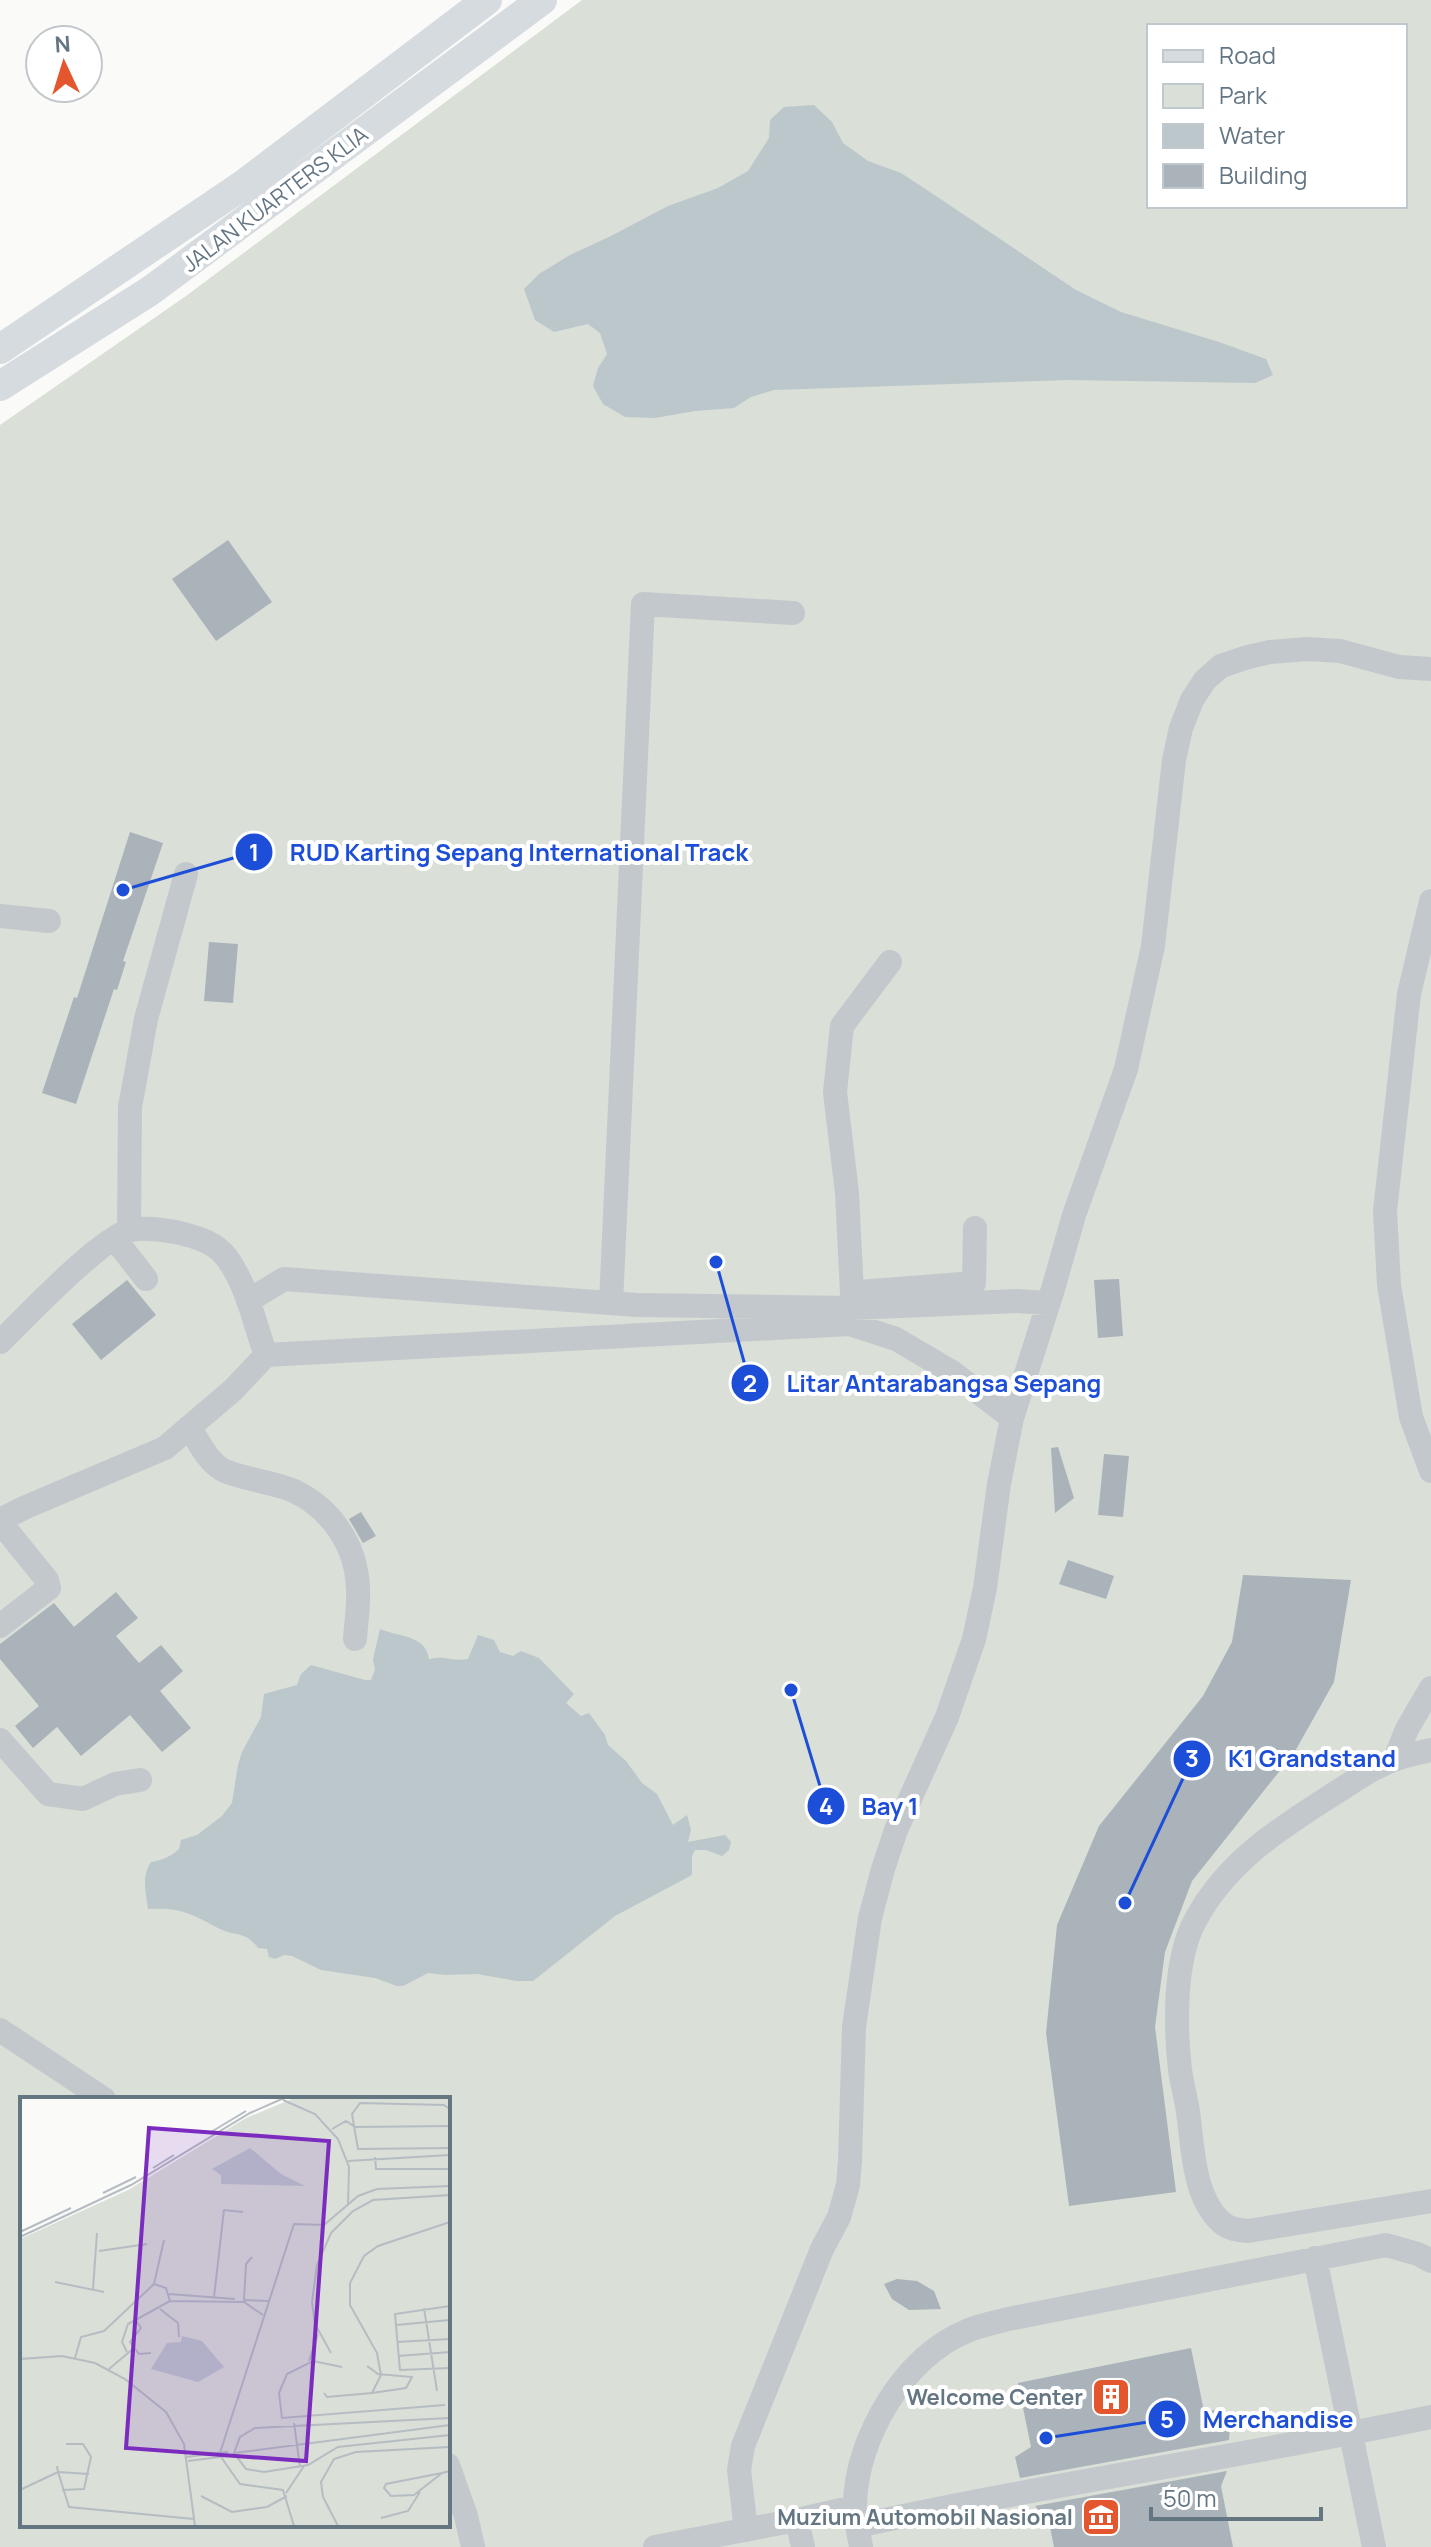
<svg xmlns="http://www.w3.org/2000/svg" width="1431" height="2547" font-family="Manrope,sans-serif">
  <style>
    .green { fill: #dadfd7; fill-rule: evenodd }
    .water { fill: #bbc7cb }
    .building { fill: #aab3b9 }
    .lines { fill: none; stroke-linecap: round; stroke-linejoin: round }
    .minor { stroke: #c3c8cc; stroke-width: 24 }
    .major { stroke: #d6dbdf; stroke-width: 30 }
    .labels { text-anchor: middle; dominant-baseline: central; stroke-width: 8; stroke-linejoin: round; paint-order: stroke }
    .street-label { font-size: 22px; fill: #657683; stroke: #fff }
    .poi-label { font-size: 22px; font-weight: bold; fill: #657683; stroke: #fff; text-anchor: end }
    .inset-road { fill: none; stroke: #b5bdc2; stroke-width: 2 }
    .view { fill: #7b2cbf; fill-opacity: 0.15; stroke: #7b2cbf; stroke-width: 4 }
    .inset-edge { fill: none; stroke: #657683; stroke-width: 4 }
    .leader { fill: none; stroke: #1d4ed8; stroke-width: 3 }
    .callout-dot { fill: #1d4ed8; stroke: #fff; stroke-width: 3 }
    .mark-label { font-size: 24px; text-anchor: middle; font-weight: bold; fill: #fff }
    .callout-label { font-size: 24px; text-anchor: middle; font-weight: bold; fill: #1d4ed8; stroke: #fff; stroke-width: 8; stroke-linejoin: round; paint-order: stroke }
  </style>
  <rect width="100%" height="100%" fill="#fafaf8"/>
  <!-- green -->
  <path class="green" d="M582,0H1431V2547H0V425L186,296ZM1149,26H1405V206H1149ZM22,2099H448V2525H22Z"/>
  <!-- water -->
  <path class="water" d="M814,105L832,122L843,143L868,161L901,173L924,188L1076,290L1121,312L1219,342L1266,359L1273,375L1255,383L1068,380L774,390L751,397L734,408L695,411L655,418L625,417L603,404L593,386L598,368L607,354L600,333L588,324L554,332L535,320L524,289L539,274L570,255L611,236L668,206L718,188L748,171L769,138L770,120L784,107Z
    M380,1629C399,1637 426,1635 429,1659C447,1655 451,1662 468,1659L478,1635L494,1640L500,1652L513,1656L521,1651L539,1658L574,1694L566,1703L581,1716L589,1713L605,1735L608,1745L626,1761L642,1783L657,1794L673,1825L687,1815L691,1830L688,1842L725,1835L731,1842L729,1850L722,1856L706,1850H695L692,1856V1875L615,1916L533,1981H517L477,1974L445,1975L428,1973L403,1986H397L375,1978L321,1970L292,1956L284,1955L275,1959L269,1957L267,1949L258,1948C246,1931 237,1937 220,1929C192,1914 181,1907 148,1909C146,1892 141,1877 151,1862C163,1860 170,1857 179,1849L181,1840L197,1835L222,1816L232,1803L238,1765L242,1752L261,1717L264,1694L297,1685L301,1674L311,1665L365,1680H371L375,1670L373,1659Z"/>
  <!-- building -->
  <path class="building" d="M228,540L272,602L216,641L172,579Z
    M130,832L163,843L123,961L126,962L117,990L114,989L76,1104L42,1093L74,997L77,998Z
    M209,942L238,944L233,1003L204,1001Z
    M1119,1279L1123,1336L1098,1338L1094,1280Z
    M127,1280L156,1315L101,1360L72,1324Z
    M1058,1447L1074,1498L1055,1513L1051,1448Z
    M1104,1454L1129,1456L1123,1517L1098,1515Z
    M361,1512L376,1536L363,1543L349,1519Z
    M1068,1560L1114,1576L1106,1599L1059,1584Z
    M1243,1575L1351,1580L1334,1682L1294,1753L1192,1881L1165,1952L1155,2027L1176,2192L1069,2206L1046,2033L1057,1925L1099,1826L1203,1696L1232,1642Z
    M116,1592L138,1618L116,1636L139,1663L161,1645L183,1671L160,1691L191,1728L162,1752L130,1715L81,1756L57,1727L33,1748L15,1726L39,1706L0,1659V1644L54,1603L74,1627Z
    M897,2279L917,2281L934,2291L941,2309L909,2310L892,2299L884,2284Z
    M1191,2348L1204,2411L1217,2410L1231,2414L1229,2440L1020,2478L1015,2457L1031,2447L1018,2383Z
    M1227,2471L1221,2486L1233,2547H1054L1049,2522L1035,2506Z"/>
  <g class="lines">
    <!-- minor -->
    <path class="minor" d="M1431,901L1409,994L1385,1211L1389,1285L1411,1417L1431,1471
      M0,916L49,921
      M129,1230L130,1107L146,1019L186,874
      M114,1238L146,1279
      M859,1292L974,1283L975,1228
      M248,1301L284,1279L637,1305L852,1308L1017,1301L1047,1303
      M611,1303L643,604L793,613
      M851,1322L852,1293L847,1193L835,1092L842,1026L890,962
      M0,1342C25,1318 102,1236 131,1230C147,1227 164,1230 180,1233C199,1238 215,1242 227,1258C248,1287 254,1323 266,1355L850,1324L896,1339L952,1372L1012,1418
      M189,1427C199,1442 207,1461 223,1470C241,1479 274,1482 294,1491C332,1509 357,1547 358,1589C359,1606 356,1623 355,1639
      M0,1520L26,1507L165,1448L233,1390L266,1355
      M0,1522L47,1580L49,1588L0,1626
      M0,1740L48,1794L83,1799L115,1784L140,1780
      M1431,1750C1419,1753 1407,1755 1396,1759C1373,1767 1353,1782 1332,1795C1279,1829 1226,1862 1195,1921C1174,1960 1175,2026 1180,2070C1182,2084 1186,2098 1188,2112C1193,2147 1193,2195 1220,2221C1228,2229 1237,2230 1248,2231L1431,2201
      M1395,1759L1407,1729L1431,1688
      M0,2030L104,2099
      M1315,2258L1374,2547
      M448,2465L466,2516L473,2547
      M797,2520L854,2507
      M857,2526C1047,2484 1240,2457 1431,2417
      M746,2530L739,2470L743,2446L822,2249L839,2217L848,2185L850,2161L854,2027L870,1918L883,1869L896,1830L947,1717L974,1639L985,1588L999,1484L1012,1418L1053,1289L1074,1215L1126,1069L1153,946L1174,760L1181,728L1192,700L1205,680L1221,666L1248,657L1270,652L1307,649L1340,651L1399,667L1431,669
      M655,2547L797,2520L803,2547
      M861,2547C859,2533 854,2518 855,2504C856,2439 904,2356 967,2331C980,2325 995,2323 1008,2319L1386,2245L1418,2254L1431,2261"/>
    <!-- major -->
    <path class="major" d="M0,349L243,185L487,0
      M0,386L150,291L542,0"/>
  </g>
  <!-- icons -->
  <defs>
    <symbol id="building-square" viewBox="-11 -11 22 22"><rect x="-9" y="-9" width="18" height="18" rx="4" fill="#e4572e" stroke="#fff"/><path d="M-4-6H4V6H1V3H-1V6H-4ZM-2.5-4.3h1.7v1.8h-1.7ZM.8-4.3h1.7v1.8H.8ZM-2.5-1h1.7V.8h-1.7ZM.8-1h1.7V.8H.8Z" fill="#fff"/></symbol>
    <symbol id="museum-square" viewBox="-11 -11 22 22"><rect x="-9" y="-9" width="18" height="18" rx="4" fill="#e4572e" stroke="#fff"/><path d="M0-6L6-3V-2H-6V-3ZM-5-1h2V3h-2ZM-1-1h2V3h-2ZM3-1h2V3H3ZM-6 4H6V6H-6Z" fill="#fff"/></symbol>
  </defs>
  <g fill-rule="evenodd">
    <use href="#building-square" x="1089" y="2375" width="44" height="44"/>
    <use href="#museum-square" x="1079" y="2495" width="44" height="44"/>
  </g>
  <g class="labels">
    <!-- street labels -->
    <g class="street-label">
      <text transform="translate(275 199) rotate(-37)">JALAN KUARTERS KLIA</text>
    </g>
    <!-- poi labels -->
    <g class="poi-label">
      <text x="1083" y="2397">Welcome Center</text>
      <text x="1073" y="2517">Muzium Automobil Nasional</text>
    </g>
  </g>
  <!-- overview -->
  <g transform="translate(20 2097)">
    <rect width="430" height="430" fill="#fafaf8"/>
    <path d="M430,1V429H0V142L108,93L226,21L272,2Z" fill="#dadfd7"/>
    <path d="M230,51L261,77L285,89L201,87V78L192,72ZM162,239L182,244L204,270L178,285L131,272L147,246L161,245Z" fill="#bbc7cb"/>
    <path class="inset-road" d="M263,3L295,17L318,42L329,70L328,108M430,12L424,8L340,6L332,17L338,52L430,51M312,32L326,24L335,30L430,29M191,35L226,14M355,60L356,72H430M328,64L430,58M133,71L154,58M83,96L116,80M0,135L51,111M0,140L111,88L230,16L264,1M79,154L127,147M35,185L84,195M134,187L144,143M73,192L77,136M149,197L215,202M194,200L204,113L223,115M223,203L249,204M224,203L226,167L232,160M430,209L375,217L380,273L430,271M404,211L417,294M140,212L158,226L159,240M115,222L121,231L110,245L119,257L131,256M376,228L430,223M377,245L430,242M107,255L102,245L108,227L150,204M311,256L295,227L292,205L297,168L311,136L333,114L353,103L430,98M378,259L430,255M55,261L61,240L84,234L134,187L146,191L150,204L224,205L243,218M0,262L42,259L75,266L105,282L146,315L164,347L175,429M289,264L298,237M347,269L358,277L392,280L386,291L352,296M322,270L293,264L267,277L259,296L262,321L425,308M89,272L114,251M304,296L307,300L352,296L361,278L357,256L330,208V186L344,159L358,149L430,125M430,321L235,331L220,340L214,356L226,372L244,375L288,368L318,350L430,338M274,326L280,370M200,356L274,127L304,128L338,99L357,92L430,89M214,356L430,328M166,360L207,355V359L168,364M201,360L220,387L263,393L274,429M37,369L38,375L69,377M422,376L394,398L371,399L364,391L366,387L422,376L430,374M0,393L38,375L49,410L174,422M42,393L64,392L71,360L63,347H46M266,396L284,369M181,399L212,415L247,410L267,399M361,421L388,414L400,395M318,429L303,400L301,385L314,362L336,355L429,350"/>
    <path class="view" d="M129,31L309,44L286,364L106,351Z"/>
    <rect width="430" height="430" class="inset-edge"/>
  </g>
  <!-- callouts -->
  <path class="leader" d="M123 890L254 852M716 1262L750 1383M1125 1903L1192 1759M791 1690L826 1806M1046 2438L1167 2419"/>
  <g class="callout-dot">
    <circle cx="123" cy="890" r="8"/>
    <circle cx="716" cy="1262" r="8"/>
    <circle cx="1125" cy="1903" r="8"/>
    <circle cx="791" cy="1690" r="8"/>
    <circle cx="1046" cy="2438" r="8"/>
    <circle cx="254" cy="852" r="20"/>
    <circle cx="750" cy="1383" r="20"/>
    <circle cx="1192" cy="1759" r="20"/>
    <circle cx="826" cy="1806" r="20"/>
    <circle cx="1167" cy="2419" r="20"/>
  </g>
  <g class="mark-label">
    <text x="254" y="861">1</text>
    <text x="750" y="1392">2</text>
    <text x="1192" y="1767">3</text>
    <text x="826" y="1815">4</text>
    <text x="1167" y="2428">5</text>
  </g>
  <g class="callout-label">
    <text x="519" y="861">RUD Karting Sepang International Track</text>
    <text x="944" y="1392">Litar Antarabangsa Sepang</text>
    <text x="1312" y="1767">K1 Grandstand</text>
    <text x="890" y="1815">Bay 1</text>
    <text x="1278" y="2428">Merchandise</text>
  </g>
  <!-- legend -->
  <rect x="1147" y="24" width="260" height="184" fill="#ffffff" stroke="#c1c8cd" stroke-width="2"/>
  <rect x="1163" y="50" width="40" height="12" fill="#d6dbdf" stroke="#c1c8cd" stroke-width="2"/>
  <text x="1219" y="64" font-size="24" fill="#657683">Road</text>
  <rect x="1163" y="84" width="40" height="24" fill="#dadfd7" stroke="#c1c8cd" stroke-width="2"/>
  <text x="1219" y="104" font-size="24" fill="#657683">Park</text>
  <rect x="1163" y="124" width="40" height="24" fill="#bbc7cb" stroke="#c1c8cd" stroke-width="2"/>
  <text x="1219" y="144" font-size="24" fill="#657683">Water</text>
  <rect x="1163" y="164" width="40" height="24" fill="#aab3b9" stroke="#c1c8cd" stroke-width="2"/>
  <text x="1219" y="184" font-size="24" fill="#657683">Building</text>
  <!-- north arrow -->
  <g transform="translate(64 64) rotate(356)"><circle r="38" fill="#ffffff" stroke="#c1c8cd" stroke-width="2"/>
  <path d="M0-6L14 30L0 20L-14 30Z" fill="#e4572e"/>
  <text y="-12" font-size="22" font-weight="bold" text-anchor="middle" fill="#657683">N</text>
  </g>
  <!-- scale -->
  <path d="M1151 2507v12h170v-12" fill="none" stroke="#657683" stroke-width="4"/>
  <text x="1163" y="2507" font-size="24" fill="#657683" stroke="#ffffff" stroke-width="6" paint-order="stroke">50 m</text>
</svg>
